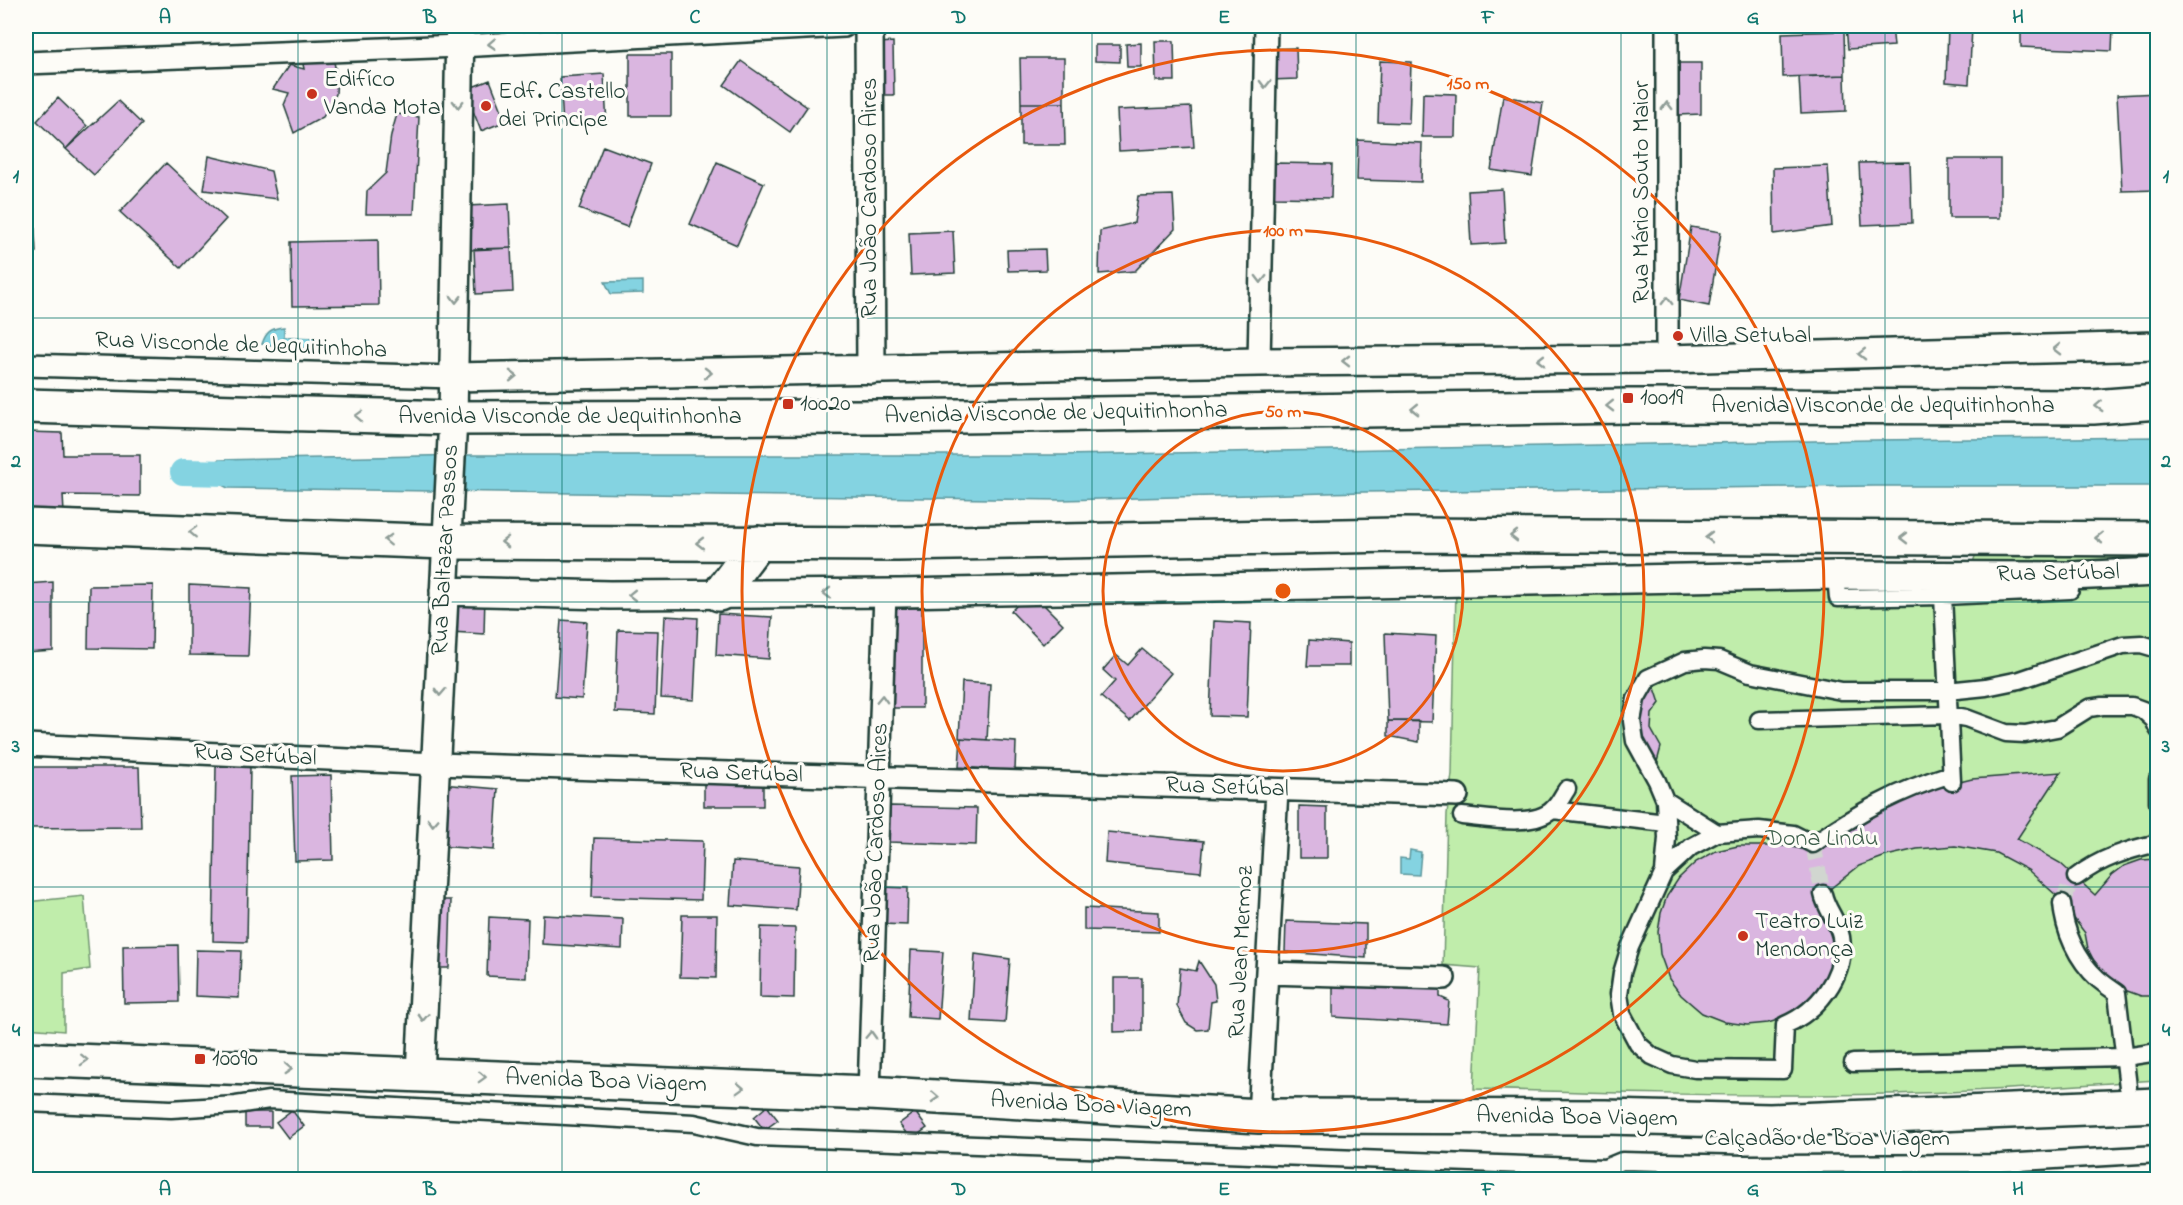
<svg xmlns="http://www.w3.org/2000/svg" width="2183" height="1205" font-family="'Indie Flower',sans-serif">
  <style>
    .green { fill: #c0edab; stroke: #709570; stroke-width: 1.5 }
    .water { fill: #84d3e1; stroke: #5c979c; stroke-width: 1.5 }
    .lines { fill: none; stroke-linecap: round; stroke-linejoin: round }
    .canal { stroke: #84d3e1; stroke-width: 26 }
    .building { fill: #dab6e0; stroke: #1f3d34; stroke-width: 1.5 }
    .pedestrian-tunnel { stroke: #d1d6d0; stroke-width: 16; stroke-dasharray: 16 8; stroke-linecap: butt }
    .pedestrian-casing { stroke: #1f3d34; stroke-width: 21 }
    .minor-casing { stroke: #1f3d34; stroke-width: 26 }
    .tertiary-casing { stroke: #1f3d34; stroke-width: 32 }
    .primary-casing { stroke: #1f3d34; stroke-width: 38 }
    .pedestrian { stroke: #fdfcf7; stroke-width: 16 }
    .minor { stroke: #fdfcf7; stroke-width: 21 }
    .tertiary { stroke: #fdfcf7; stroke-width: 27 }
    .primary { stroke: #fdfcf7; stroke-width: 33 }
    .oneway { stroke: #8e9c96 }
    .grid { fill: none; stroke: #0f766e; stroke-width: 1.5; stroke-opacity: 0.55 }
    .ring { fill: none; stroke: #e8590c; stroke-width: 3 }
    .poi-dot { fill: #c8321e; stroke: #fdfcf7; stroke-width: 2 }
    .labels { text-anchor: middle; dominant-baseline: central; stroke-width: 6; stroke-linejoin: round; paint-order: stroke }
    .poi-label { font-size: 24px; fill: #1f3d34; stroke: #fdfcf7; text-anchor: start }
    .street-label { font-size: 24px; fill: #1f3d34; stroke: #fdfcf7 }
    .park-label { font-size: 24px; fill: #3f604c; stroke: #fdfcf7 }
    .centre { fill: #e8590c; stroke: #fdfcf7; stroke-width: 3 }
    .ring-label { font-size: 18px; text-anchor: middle; font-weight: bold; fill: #e8590c; stroke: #fdfcf7; stroke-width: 6; stroke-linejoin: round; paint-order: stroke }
    .neatline { fill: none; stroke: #0f766e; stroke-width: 2 }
    .grid-label { font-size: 20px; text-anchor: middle; font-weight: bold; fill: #0f766e }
  </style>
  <rect width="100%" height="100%" fill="#fdfcf7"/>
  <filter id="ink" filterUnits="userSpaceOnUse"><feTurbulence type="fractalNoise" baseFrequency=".0167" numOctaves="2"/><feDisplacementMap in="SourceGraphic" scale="12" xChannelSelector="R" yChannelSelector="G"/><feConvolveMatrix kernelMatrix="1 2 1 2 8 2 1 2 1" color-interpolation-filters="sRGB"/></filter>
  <g filter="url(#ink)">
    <!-- green -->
    <path class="green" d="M2157,538V1080C2067,1086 1977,1092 1886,1094C1749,1097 1611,1093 1474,1089L1480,968L1443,965L1447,814L1452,774L1456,588L1972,565L1977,551Z
      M84,896L90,969L64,973V1031L26,1028V902Z"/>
    <!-- water -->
    <path class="water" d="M643,281V293L611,294L605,282Z
      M284,327V337L319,338L317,346L303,348L262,344C266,332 271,328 284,327Z
      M2158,437L2157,486H1875L1363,492L1062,500L228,488L195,472L218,460L468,455H1062L1872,440Z
      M1410,850L1421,852L1419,875L1400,874V858L1409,859Z"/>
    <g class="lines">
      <!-- canal -->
      <path class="canal" d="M183,472L230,473"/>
    </g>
    <!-- building -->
    <path class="building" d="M1846,26H1892L1894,46L1848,49Z
      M2021,26H2113L2112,51L2021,47Z
      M1948,27L1972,28L1969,84L1946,82Z
      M1844,31L1845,75L1783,77L1782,33Z
      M1155,41H1174L1175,81H1156Z
      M893,42L894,95H880L879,43Z
      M1141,43V67H1127L1126,44Z
      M1095,45H1120V62L1095,61Z
      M1296,48L1297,79L1270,80V49Z
      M332,54L337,75L336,94L323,117L294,133L284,105L289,93L273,89L289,65L304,69L302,59Z
      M630,54H671V116H630Z
      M1020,58H1064V103H1021Z
      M741,61L807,107L790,132L724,85Z
      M1380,61L1411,62L1409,123L1378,122Z
      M1678,63H1701V114L1678,115Z
      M604,74L607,124L563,126L560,77Z
      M1845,75L1846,111L1801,113L1799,77Z
      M490,80L506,121L481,131L465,90Z
      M1423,93L1456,94L1455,137H1422Z
      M2158,93V190L2122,191L2117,95Z
      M1503,96L1543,103L1532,176L1491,170Z
      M58,98L87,126L66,149L37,121Z
      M118,101L142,124L94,175L66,149Z
      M1021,103H1064L1065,145H1021Z
      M1191,107L1194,147L1119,151L1117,110Z
      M397,114L419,117L414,214H366L367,191L386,173L391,135Z
      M1358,140L1422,143L1421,182L1357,180Z
      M603,146L651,164L627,227L579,209Z
      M209,156L271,171L277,199L204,190Z
      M1949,159H2000V218H1949Z
      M717,162L764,183L737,245L690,224Z
      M1910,162L1912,223L1862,225L1859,163Z
      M166,163L226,219L181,268L120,212Z
      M1275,163L1332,164L1331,198L1274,197Z
      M1828,166L1832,226L1774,234L1773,168Z
      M1502,189L1505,243L1471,245L1468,191Z
      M1173,195L1175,229L1135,271L1099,274L1100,231L1134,223L1138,196Z
      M509,204L511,248L470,250L467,206Z
      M26,213H34L36,252H26Z
      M1691,227L1721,232L1709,306L1679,300Z
      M953,231L955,273L911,275L909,233Z
      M378,240L379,305L292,306L291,242Z
      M511,248L513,292L476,294L474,249Z
      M1045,249L1046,270L1008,271L1007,250Z
      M27,432L62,433L63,455H140V496L63,495L64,513L26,511Z
      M53,582V651L26,653V584Z
      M153,585L152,649L88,648L89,586Z
      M189,585L251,588L248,656L189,655Z
      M1031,592L1063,624L1043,644L1011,611Z
      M453,594L485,595L484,634L451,632Z
      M890,608H922V708H891Z
      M718,614L772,617L769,659L716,655Z
      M665,616L698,618L694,700L661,698Z
      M561,620L587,622L582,699L555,697Z
      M1214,621L1251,623L1247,717L1210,716Z
      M618,630L658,631L655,714L615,712Z
      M1385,633L1436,636L1432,722L1388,721Z
      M1309,640L1349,643V666H1307Z
      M1142,649L1171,673L1130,721L1101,697L1115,681L1103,670L1116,655L1128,665Z
      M962,682L990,684L987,740L959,738Z
      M1654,685L1660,703L1652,714L1651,729L1661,747L1657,762L1649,757L1634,720L1649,690Z
      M1388,721H1419V742L1388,736Z
      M961,738L1016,742L1015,771L959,767Z
      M216,765L250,766L247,942L213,941Z
      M26,767H139L141,827L26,828Z
      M2061,772L2017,839L2060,863L2095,895L2112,875L2124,866L2141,860L2158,859V996H2141L2119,988L2099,971L2088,949L2085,933L2057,896L2028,870L1996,853L1955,846L1917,849L1886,856L1859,866L1815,901L1831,928L1835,954L1828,976L1813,997L1799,1009L1781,1019L1768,1023L1747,1025L1725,1022L1702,1013L1681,995L1669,979L1660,954L1658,932L1661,913L1667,896L1679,878L1696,862L1716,851L1738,846H1785L1815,851L1841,830L1915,793L1972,779Z
      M331,775L333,860L295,861L292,776Z
      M704,779H763V806H704Z
      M441,784L498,789L494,850L437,846Z
      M890,806L977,808L976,845L889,842Z
      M1299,806L1327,807V858H1299Z
      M1107,832L1204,841L1201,872L1105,863Z
      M594,838L703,841L701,900L592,897Z
      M733,861L799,866L796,910L730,905Z
      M883,887L908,888L907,925L882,924Z
      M436,900H451L449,968H433Z
      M1084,908L1159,912V932L1084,930Z
      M543,915L623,919L622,949L542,944Z
      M682,915H717L716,978L680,977Z
      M489,917L528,919L526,978L487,976Z
      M1286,921L1366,924V958L1285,952Z
      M761,927L795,928L794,998L760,997Z
      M178,945L179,1002L124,1003L123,946Z
      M196,950L241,951L239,998L195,996Z
      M911,950L943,952L938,1019L908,1017Z
      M975,954L1010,959L1005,1023L971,1021Z
      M1199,961L1214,984L1216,1001L1211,1002L1208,1029L1197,1030L1186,1023L1177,1006L1180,968L1196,971Z
      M1114,978H1142V1031L1114,1032Z
      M1333,984L1440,988V997L1449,1001L1447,1024L1333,1017Z
      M767,1106L778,1120L764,1130L754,1117Z
      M292,1110L304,1126L288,1138L276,1122Z
      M245,1112H271V1127H245Z
      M915,1112L927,1128L911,1139L899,1124Z"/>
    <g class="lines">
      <!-- pedestrian-tunnel -->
      <path class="pedestrian-tunnel" d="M1813,844L1823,894
        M2062,903L2070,884L2076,877"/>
      <defs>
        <path id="pedestrian" d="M1836,575L1838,598L1943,596L2070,590L2069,576
          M1943,596L1952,782
          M1759,720L1949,715L1966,718L2006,733L2025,734L2057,728L2089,708L2102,706H2132L2143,710L2154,720L2158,729
          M2158,779V803
          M1665,800L1717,833
          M1553,810L1666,823
          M1462,816C1486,818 1535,828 1553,809C1559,804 1562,796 1567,789
          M1664,872L1691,847L1717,833L1759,830L1793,834L1813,844C1860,811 1897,791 1951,774
          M2076,877C2101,858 2127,850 2158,843
          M1823,894C1826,909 1838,921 1841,937C1847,975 1818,1011 1785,1025L1783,1070L1695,1069L1672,1065L1652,1056L1638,1044L1622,1014L1619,994L1622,973L1630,947L1664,872L1667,838L1665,800L1657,781L1635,741L1632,721L1636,699L1648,678L1685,661L1704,659L1719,660L1750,673L1841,691H1947L1986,687L2020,680L2123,645L2141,644L2158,649
          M2062,903C2064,931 2077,960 2098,979C2104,984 2111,989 2117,993L2128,1087
          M1853,1063L2125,1057L2158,1052
          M26,1103L171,1109L236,1105L269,1100L694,1123L757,1137L1605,1168L1622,1161L1745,1164L2001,1163L2158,1154"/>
        <path id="minor" d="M26,63L459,46L844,26
          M1667,359V26
          M1259,362L1266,26
          M26,365L454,377
          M26,745L436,764L1457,795
          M1267,973L1444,978
          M869,1093L885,592
          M1259,1116L1277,790"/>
        <path id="tertiary" d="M869,26L871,370
          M454,377L1259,362L1667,359L2158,346
          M444,591L610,595L900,593L1836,575L2069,576L2158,572
          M420,1074L453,418L460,26"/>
        <path id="primary" d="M26,406L453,418L893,417L1629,406L2093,407L2158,402
          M26,526L446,542L897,544L1396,535L2158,539
          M719,594L758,543
          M26,1059L869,1093L1259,1116L1606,1117L1770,1121L2158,1105"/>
      </defs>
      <!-- pedestrian casing -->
      <use href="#pedestrian" class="pedestrian-casing"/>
      <!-- minor casing -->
      <use href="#minor" class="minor-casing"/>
      <!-- tertiary casing -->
      <use href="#tertiary" class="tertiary-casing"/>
      <!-- primary casing -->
      <use href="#primary" class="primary-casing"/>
      <!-- pedestrian -->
      <use href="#pedestrian" class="pedestrian"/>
      <!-- minor -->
      <use href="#minor" class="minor"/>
      <!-- tertiary -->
      <use href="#tertiary" class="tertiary"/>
      <!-- primary -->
      <use href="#primary" class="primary"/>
    </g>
    <!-- one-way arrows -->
    <defs><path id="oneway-chevron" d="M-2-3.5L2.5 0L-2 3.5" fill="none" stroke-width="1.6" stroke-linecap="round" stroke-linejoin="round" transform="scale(1.5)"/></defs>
    <g class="oneway">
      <use href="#oneway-chevron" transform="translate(492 44) rotate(177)"/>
      <use href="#oneway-chevron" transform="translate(1265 84) rotate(91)"/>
      <use href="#oneway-chevron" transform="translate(458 104) rotate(91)"/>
      <use href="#oneway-chevron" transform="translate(1667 106) rotate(-90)"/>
      <use href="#oneway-chevron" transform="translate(1261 279) rotate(91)"/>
      <use href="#oneway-chevron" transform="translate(456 299) rotate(91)"/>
      <use href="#oneway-chevron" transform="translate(1667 301) rotate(-90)"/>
      <use href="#oneway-chevron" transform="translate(2057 349) rotate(179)"/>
      <use href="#oneway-chevron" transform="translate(1862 354) rotate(179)"/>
      <use href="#oneway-chevron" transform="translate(1541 360) rotate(180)"/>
      <use href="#oneway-chevron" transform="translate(1346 361) rotate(180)"/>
      <use href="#oneway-chevron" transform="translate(708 373) rotate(-1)"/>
      <use href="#oneway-chevron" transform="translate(513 376) rotate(-1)"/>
      <use href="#oneway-chevron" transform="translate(1610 406) rotate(179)"/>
      <use href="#oneway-chevron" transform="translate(2099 406) rotate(177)"/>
      <use href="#oneway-chevron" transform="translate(1415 409) rotate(179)"/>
      <use href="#oneway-chevron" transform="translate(359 416) rotate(-178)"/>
      <use href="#oneway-chevron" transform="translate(193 532) rotate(-178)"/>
      <use href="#oneway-chevron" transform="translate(1514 536) rotate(-180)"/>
      <use href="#oneway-chevron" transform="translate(1709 537) rotate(-180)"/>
      <use href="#oneway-chevron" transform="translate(1904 538) rotate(-180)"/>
      <use href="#oneway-chevron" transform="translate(2099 538) rotate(-180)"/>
      <use href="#oneway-chevron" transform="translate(388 540) rotate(-178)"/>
      <use href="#oneway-chevron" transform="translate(505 542) rotate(-180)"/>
      <use href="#oneway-chevron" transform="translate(700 543) rotate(-180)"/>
      <use href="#oneway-chevron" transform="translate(827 593) rotate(180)"/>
      <use href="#oneway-chevron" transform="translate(632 595) rotate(179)"/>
      <use href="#oneway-chevron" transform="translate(440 692) rotate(93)"/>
      <use href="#oneway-chevron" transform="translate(882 699) rotate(-88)"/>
      <use href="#oneway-chevron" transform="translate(433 822) rotate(93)"/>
      <use href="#oneway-chevron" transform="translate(423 1017) rotate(93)"/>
      <use href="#oneway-chevron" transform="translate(871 1035) rotate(-88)"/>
      <use href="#oneway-chevron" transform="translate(84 1060) rotate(2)"/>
      <use href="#oneway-chevron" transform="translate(288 1069) rotate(3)"/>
      <use href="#oneway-chevron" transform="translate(482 1077) rotate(2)"/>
      <use href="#oneway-chevron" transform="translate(740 1088) rotate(2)"/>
      <use href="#oneway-chevron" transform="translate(935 1097) rotate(3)"/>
    </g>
  </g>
  <!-- grid -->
  <path class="grid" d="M298,26V1180M562,26V1180M827,26V1180M1092,26V1180M1356,26V1180M1621,26V1180M1885,26V1180M26,318H2158M26,602H2158M26,887H2158"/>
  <!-- distance rings -->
  <g class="ring">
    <circle cx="1283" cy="591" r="180"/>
    <circle cx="1283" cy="591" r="361"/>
    <circle cx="1283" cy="591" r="541"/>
  </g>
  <!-- markers -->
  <g class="poi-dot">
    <circle cx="312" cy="94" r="6"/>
    <circle cx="486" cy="106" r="6"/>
    <circle cx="1678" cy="336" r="6"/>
    <rect x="1622" y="392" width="12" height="12" rx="3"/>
    <rect x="782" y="398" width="12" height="12" rx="3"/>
    <circle cx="1743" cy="936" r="6"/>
    <rect x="194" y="1053" width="12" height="12" rx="3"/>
  </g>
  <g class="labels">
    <!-- poi labels -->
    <g class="poi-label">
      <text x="324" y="80">Edifíco<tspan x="324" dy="28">Vanda Mota</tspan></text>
      <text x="498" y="92">Edf. Castello<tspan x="498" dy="28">dei Principe</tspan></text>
      <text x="1690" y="336">Villa Setubal</text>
      <text x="1640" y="398">10019</text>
      <text x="800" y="404">10020</text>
      <text x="1755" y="922">Teatro Luiz<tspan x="1755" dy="28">Mendonça</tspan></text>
      <text x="212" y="1059">10090</text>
    </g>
    <!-- street labels -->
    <g class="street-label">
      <text transform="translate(1642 192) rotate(-90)">Rua Mário Souto Maior</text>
      <text transform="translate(870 198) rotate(-90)">Rua João Cardoso Aires</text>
      <text transform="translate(241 346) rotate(2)">Rua Visconde de Jequitinhoha</text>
      <text x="1883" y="406">Avenida Visconde de Jequitinhonha</text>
      <text transform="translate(1056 414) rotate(-1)">Avenida Visconde de Jequitinhonha</text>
      <text x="570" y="417">Avenida Visconde de Jequitinhonha</text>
      <text transform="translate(446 550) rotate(-87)">Rua Baltazar Passos</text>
      <text transform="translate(2058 574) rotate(-1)">Rua Setúbal</text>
      <text transform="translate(255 756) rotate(3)">Rua Setúbal</text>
      <text transform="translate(741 774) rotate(2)">Rua Setúbal</text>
      <text transform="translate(1227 788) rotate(2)">Rua Setúbal</text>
      <text transform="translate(877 843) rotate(-88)">Rua João Cardoso Aires</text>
      <text transform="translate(1242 952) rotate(-87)">Rua Jean Mermoz</text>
      <text transform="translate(606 1082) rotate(2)">Avenida Boa Viagem</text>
      <text transform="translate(1091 1106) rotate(3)">Avenida Boa Viagem</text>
      <text transform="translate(1577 1118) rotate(1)">Avenida Boa Viagem</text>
      <text x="1827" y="1139">Calçadão de Boa Viagem</text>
    </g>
    <!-- park labels -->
    <g class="park-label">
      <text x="1822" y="839">Dona Lindu</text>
    </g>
  </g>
  <circle cx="1283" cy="591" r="9" class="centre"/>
  <g class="ring-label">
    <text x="1468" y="89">150 m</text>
    <text x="1283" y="236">100 m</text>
    <text x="1283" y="417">50 m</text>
  </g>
  <!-- margin -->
  <rect width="2183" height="1205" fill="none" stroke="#fdfcf7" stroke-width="66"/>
  <rect x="33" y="33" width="2117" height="1139" class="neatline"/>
  <g class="grid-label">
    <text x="165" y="23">A</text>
    <text x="430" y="23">B</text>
    <text x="695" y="23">C</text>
    <text x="959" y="23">D</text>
    <text x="1224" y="23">E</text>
    <text x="1488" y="23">F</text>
    <text x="1753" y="23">G</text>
    <text x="2018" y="23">H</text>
    <text x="16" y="182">1</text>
    <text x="2166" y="182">1</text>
    <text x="16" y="467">2</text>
    <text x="2166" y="467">2</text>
    <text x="16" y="752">3</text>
    <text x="2166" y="752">3</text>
    <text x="16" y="1036">4</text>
    <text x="2166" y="1036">4</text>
    <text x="165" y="1195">A</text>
    <text x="430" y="1195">B</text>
    <text x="695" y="1195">C</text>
    <text x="959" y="1195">D</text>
    <text x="1224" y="1195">E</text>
    <text x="1488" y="1195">F</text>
    <text x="1753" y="1195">G</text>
    <text x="2018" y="1195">H</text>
  </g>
</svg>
